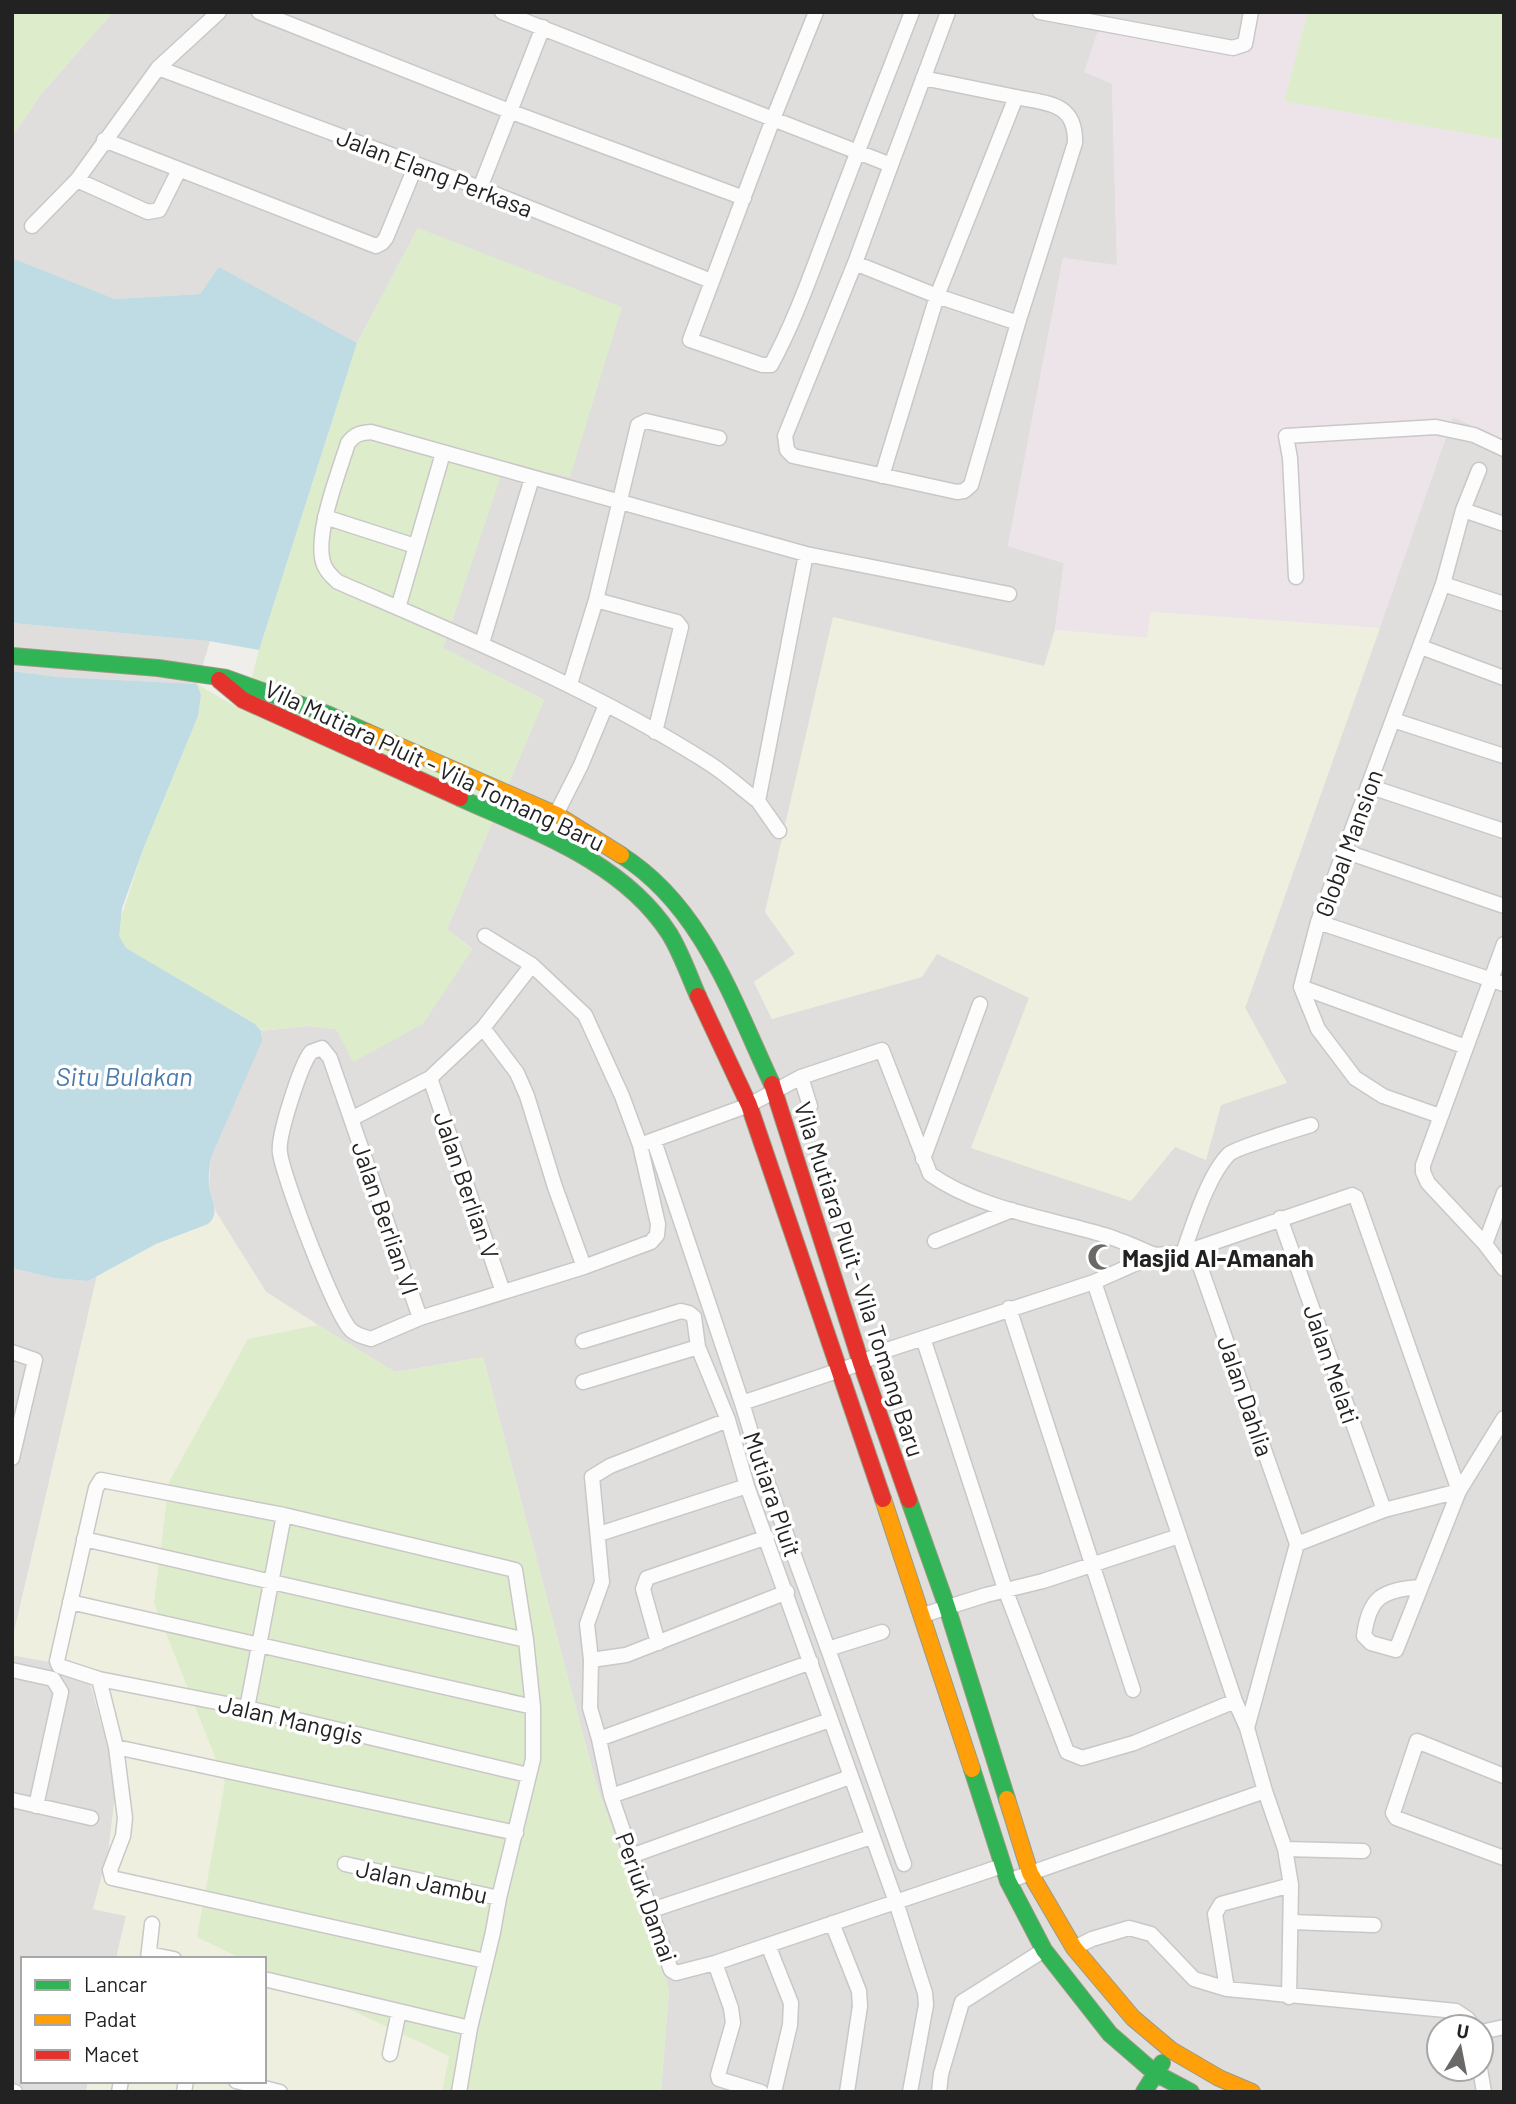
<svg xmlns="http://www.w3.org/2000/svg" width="1516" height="2104" font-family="Barlow,sans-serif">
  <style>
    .residential { fill: #dfdedc; fill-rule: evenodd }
    .industrial { fill: #ede4e9 }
    .farmland { fill: #efefdf }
    .grass { fill: #ddeccb }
    .water { fill: #bfdbe3 }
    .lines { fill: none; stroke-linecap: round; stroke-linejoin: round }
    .street-casing { stroke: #c9c8c7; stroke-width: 17 }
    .fast-casing { stroke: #999a82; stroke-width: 18 }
    .slow-casing { stroke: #999a82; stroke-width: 18 }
    .jam-casing { stroke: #999a82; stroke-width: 18 }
    .street { stroke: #fdfcfc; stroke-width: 14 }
    .fast { stroke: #30b455; stroke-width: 16 }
    .slow { stroke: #ff9f0a; stroke-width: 16 }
    .jam { stroke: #e5322d; stroke-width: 16 }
    .labels { text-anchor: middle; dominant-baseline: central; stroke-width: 7; stroke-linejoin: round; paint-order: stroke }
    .street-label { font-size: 24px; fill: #222; stroke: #fff }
    .poi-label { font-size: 24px; font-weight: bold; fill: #222; stroke: #fff; text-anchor: start }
    .water-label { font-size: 26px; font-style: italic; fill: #4a7aab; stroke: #fff }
  </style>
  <rect width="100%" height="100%" fill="#f0eeeb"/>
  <!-- residential -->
  <path class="residential" d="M113,12H1257L1235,43L1112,84L1117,266L1063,258L1008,546L1064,563L1055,630L1045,667L795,954L754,982L772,1019L937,953L1030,998L971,1148L1175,1147L1220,1105L1286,1082L1245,1008L1453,417L1504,440V2092H661L669,1989L595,1780L483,1357L395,1372L318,1325L266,1292L216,1212L209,1187L211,1156L262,1034L261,1031L306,1026L336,1029L354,1062L472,949L447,929L544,700L443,648L505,462L570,477L418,228L357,343L219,268L200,294L115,299L12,258V136L42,93ZM1439,2027H1481V2069H1439Z
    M12,623L210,641L197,684L58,677L12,671Z
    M12,1268L53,1278L88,1281L97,1276L12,1641Z
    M12,1655L86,1668L117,1780L108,1854L93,1909L126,1916L116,1959H23V2081H88L86,2092H12Z"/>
  <!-- industrial -->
  <path class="industrial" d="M1257,12H1308L1284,101L1504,140V440L1453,417L1380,628L1151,612L1147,638L1055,630L1064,563L1008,546L1063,258L1117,265L1112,84L1084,72L1102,19L1235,43Z"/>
  <!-- farmland -->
  <path class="farmland" d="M1151,612L1380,628L1245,1008L1287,1083L1221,1105L1206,1160L1175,1147L1131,1201L971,1148L1029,998L937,954L922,977L772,1019L754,982L795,954L765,912L833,617L1044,666L1055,630L1147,638Z
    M216,1212L266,1292L318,1325L248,1339L154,1603L225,1782L197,1937L242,1959H116L126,1916L93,1909L108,1854L117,1780L86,1669L12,1655V1641L97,1276L156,1244L208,1224L214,1220Z
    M264,1969L449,2056L442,2092H86L88,2081H264Z"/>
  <!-- grass -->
  <path class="grass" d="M12,12H113L42,93L12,136Z
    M1308,12H1504V140L1284,101Z
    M418,228L622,307L570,477L505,463L443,648L544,700L447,929L472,950L423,1024L353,1062L336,1029L306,1026L261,1031L255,1024L126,948L119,937V924L144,847L198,716L201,695L197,684L243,711L259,650L357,343Z
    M318,1325L395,1372L483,1357L595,1780L669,1989L661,2092H442L449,2056L264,1969V1959H242L197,1937L225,1782L154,1603L169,1482L248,1339Z"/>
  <!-- water -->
  <path class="water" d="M12,258L115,299L200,294L219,267L357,343L259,650L209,641L12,623Z
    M12,671L58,677L197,684L201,695L198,716L144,847L122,908L119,936L126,948L255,1024L261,1031L262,1041L211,1157C210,1166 208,1176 209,1186C211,1200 221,1213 208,1224L156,1244L88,1281L53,1278L12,1268Z"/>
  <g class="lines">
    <defs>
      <path id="street" d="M259,12L509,111L744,198
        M502,12L773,119L816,12
        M1040,12L1233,48L1245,44L1251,12
        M158,68L480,188L711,281
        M1016,97C1048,104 1076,102 1075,143L1018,323
        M104,140L376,246L382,243L386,238L416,165
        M891,165L948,12
        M77,180L148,212L159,210L179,170
        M480,188L543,27
        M32,226L77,180L158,68L219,12
        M855,263L891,165L773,119L690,340L762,365H771C795,321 811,274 829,227C856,155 884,84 912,12
        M855,263L937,296L1018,323L971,485L964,491L957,492L793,456L787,450L785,436Z
        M882,476L937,296L1016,97L923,78
        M1463,510L1504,524
        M325,517L415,546
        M806,554L758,801C741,788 725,773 707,762C590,688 465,637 338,582C332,577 327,572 324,565C313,537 339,472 348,443C355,434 360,433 371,432L806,554L1009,594
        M1296,577L1290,458L1286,436L1436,427L1474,435L1504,449
        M1443,584L1504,604
        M596,600L677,622L681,627L655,732
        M398,608L443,453
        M482,643L532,478
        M1421,647L1504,678
        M570,684L596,600L638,425L646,421L719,438
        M1393,720L1504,756
        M1368,786L1504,831
        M758,801L779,831
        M545,836L581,765L606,705
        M1344,851L1504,906
        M1318,922L1504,984
        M485,936L532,965L585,1015L622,1096L640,1145L749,1105L801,1077L882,1050L930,1174C979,1209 1048,1218 1104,1235C1121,1240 1138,1248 1155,1255
        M1504,944L1423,1165V1172L1428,1183L1485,1244L1504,1269
        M1301,987L1466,1047
        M483,1028L517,1073L527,1096L555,1187L584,1267
        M801,1077L810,1106
        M430,1078L503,1292
        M1440,1116L1383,1096L1355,1078L1318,1029L1301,987L1318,922L1443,584L1463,510L1479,470
        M351,1119L430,1078L483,1028L532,965
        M654,1141L742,1403
        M923,1159L980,1004
        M1280,1218L1384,1510
        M935,1241L1012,1210
        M1485,1244L1504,1193
        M1194,1249L1297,1544
        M1183,1253C1193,1225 1208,1175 1229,1154C1236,1148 1298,1129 1311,1125
        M1094,1282L1235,1701L1247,1728L1265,1791L1285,1849L1291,1885L1221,1904L1215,1914L1227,1989
        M1009,1308L1133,1690
        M420,1318L330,1058L322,1048L311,1052C301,1064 277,1137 280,1153C283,1177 336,1317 351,1330C356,1335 364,1337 371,1339L420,1318L584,1267L651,1242L657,1235L658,1224L640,1145
        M923,1338L1005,1589L1067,1752L1082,1758L1134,1743L1235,1701
        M583,1341L681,1311L689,1313L694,1317L698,1347L728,1420L747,1486L896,1902L925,1993L926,2005L910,2092
        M12,1352L35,1360L12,1458
        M583,1382L698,1347
        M599,1534L747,1486
        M84,1539L526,1640
        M1297,1544L1384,1510L1459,1491
        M1420,1587C1382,1590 1369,1597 1364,1636L1371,1643L1396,1650L1459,1491L1504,1418
        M787,1592L626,1655L591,1660L590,1708L599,1739L811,1662
        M70,1602L533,1707
        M923,1615L986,1595L1043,1581L1179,1536
        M882,1632L828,1649L760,1462L742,1403L861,1363L887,1350L1094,1282L1155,1255L1183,1253L1352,1195L1356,1197L1459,1491
        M658,1643L643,1589L647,1578L767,1537
        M828,1649L904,1864
        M591,1660L587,1624L602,1582L592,1477L610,1466L728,1420
        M12,1670L53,1679L61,1692L36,1806
        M99,1679L116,1747L125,1818L123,1836L110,1870L112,1878L485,1961
        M247,1708L284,1515
        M1247,1728L1297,1544
        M599,1739L611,1796L671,1970L676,1973L715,1963L1002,1866
        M116,1747L516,1833
        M1504,1776L1417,1741L1393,1813L1396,1818L1504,1858
        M611,1796L830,1720
        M12,1800L91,1818
        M1285,1849L1363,1851
        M631,1856L850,1777
        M345,1864L499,1898
        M1008,1881L1265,1791
        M649,1911L871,1837
        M1291,1922L1374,1925
        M832,1923L859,1991L860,2006L847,2092
        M768,1945L791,2003L790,2025L774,2092
        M1074,1948L1092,1939L1129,1928L1151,1934L1194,1979L1227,1989L1456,2011L1468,2019L1472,2027
        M149,1954L174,1959
        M148,1959L152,1924
        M715,1963L731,2008L733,2023L718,2075L719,2079L761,2092
        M264,1979L470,2028
        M1289,1997L1291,1885
        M1481,2032L1504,2027
        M390,2054L399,2011
        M1480,2069L1484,2092
        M236,2081L280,2092
        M12,2091L15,2092
        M119,2092L121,2081
        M184,2092L186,2081
        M459,2092L470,2028L493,1932L499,1898L533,1759V1707L526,1640L515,1570L284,1515L101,1480L96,1488L57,1661L59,1666L99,1679L247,1708L528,1775
        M939,2092L941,2074L962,2002L1044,1950"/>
      <path id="fast" d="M12,656L158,668L226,678L327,714L367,732
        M460,798C535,832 622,861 669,933C681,952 689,976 698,996
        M621,855C702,906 733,1001 772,1084
        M909,1500L947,1607L1007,1799
        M972,1769L1008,1881L1044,1950L1110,2034L1155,2073L1191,2092
        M1144,2092L1162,2063"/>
      <path id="slow" d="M367,732L557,815L621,855
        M883,1499L972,1769
        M1007,1799L1030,1873L1074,1948L1133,2018L1171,2050L1219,2078L1252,2092"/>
      <path id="jam" d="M219,680L243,700L460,798
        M698,996L749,1105L883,1499
        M772,1084L861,1363L909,1500"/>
    </defs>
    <!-- street casing -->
    <use href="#street" class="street-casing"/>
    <!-- fast casing -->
    <use href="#fast" class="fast-casing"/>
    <!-- slow casing -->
    <use href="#slow" class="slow-casing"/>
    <!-- jam casing -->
    <use href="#jam" class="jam-casing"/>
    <!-- street -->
    <use href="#street" class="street"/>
    <!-- fast -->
    <use href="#fast" class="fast"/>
    <!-- slow -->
    <use href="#slow" class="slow"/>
    <!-- jam -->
    <use href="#jam" class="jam"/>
  </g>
  <!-- icons -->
  <defs>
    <symbol id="mosque-bare" viewBox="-9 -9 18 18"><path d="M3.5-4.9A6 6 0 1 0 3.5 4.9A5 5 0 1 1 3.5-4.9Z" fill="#6a6968" stroke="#fff" stroke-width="2.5" paint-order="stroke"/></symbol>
  </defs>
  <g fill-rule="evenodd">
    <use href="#mosque-bare" x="1082" y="1238" width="38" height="38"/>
  </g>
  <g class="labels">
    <!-- street labels -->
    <g class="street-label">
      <text transform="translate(435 172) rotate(21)">Jalan Elang Perkasa</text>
      <text transform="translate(435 765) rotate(25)">Vila Mutiara Pluit - Vila Tomang Baru</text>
      <text transform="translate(1348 843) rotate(-70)">Global Mansion</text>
      <text transform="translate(467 1185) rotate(71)">Jalan Berlian V</text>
      <text transform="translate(386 1218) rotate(71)">Jalan Berlian VI</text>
      <text transform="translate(860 1279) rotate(72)">Vila Mutiara Pluit - Vila Tomang Baru</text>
      <text transform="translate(1332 1364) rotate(71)">Jalan Melati</text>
      <text transform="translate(1246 1396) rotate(71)">Jalan Dahlia</text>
      <text transform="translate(773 1494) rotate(71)">Mutiara Pluit</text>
      <text transform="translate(291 1719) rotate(13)">Jalan Manggis</text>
      <text transform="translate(422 1881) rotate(12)">Jalan Jambu</text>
      <text transform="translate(647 1897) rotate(70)">Periuk Damai</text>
    </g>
    <!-- poi labels -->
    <g class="poi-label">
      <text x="1122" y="1257">Masjid Al-Amanah</text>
    </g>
    <!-- water labels -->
    <g class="water-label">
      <text x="124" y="1075">Situ Bulakan</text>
    </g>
  </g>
  <!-- border -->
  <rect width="1516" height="2104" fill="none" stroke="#222222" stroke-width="28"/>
  <!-- legend -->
  <rect x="21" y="1957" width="245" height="126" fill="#ffffff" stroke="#a7a7a7" stroke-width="2"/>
  <rect x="35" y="1980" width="35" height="10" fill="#30b455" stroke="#a7a7a7" stroke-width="2"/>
  <text x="84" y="1992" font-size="21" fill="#222222">Lancar</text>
  <rect x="35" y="2015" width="35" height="10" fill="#ff9f0a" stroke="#a7a7a7" stroke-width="2"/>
  <text x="84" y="2027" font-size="21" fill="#222222">Padat</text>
  <rect x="35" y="2050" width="35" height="10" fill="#e5322d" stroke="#a7a7a7" stroke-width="2"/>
  <text x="84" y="2062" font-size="21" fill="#222222">Macet</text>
  <!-- north arrow -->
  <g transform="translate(1460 2048) rotate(10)"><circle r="33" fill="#ffffff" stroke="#a7a7a7" stroke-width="2"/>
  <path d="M0-5L12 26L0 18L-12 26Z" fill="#6a6968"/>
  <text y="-10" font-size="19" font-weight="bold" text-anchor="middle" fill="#222222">U</text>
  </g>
</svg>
